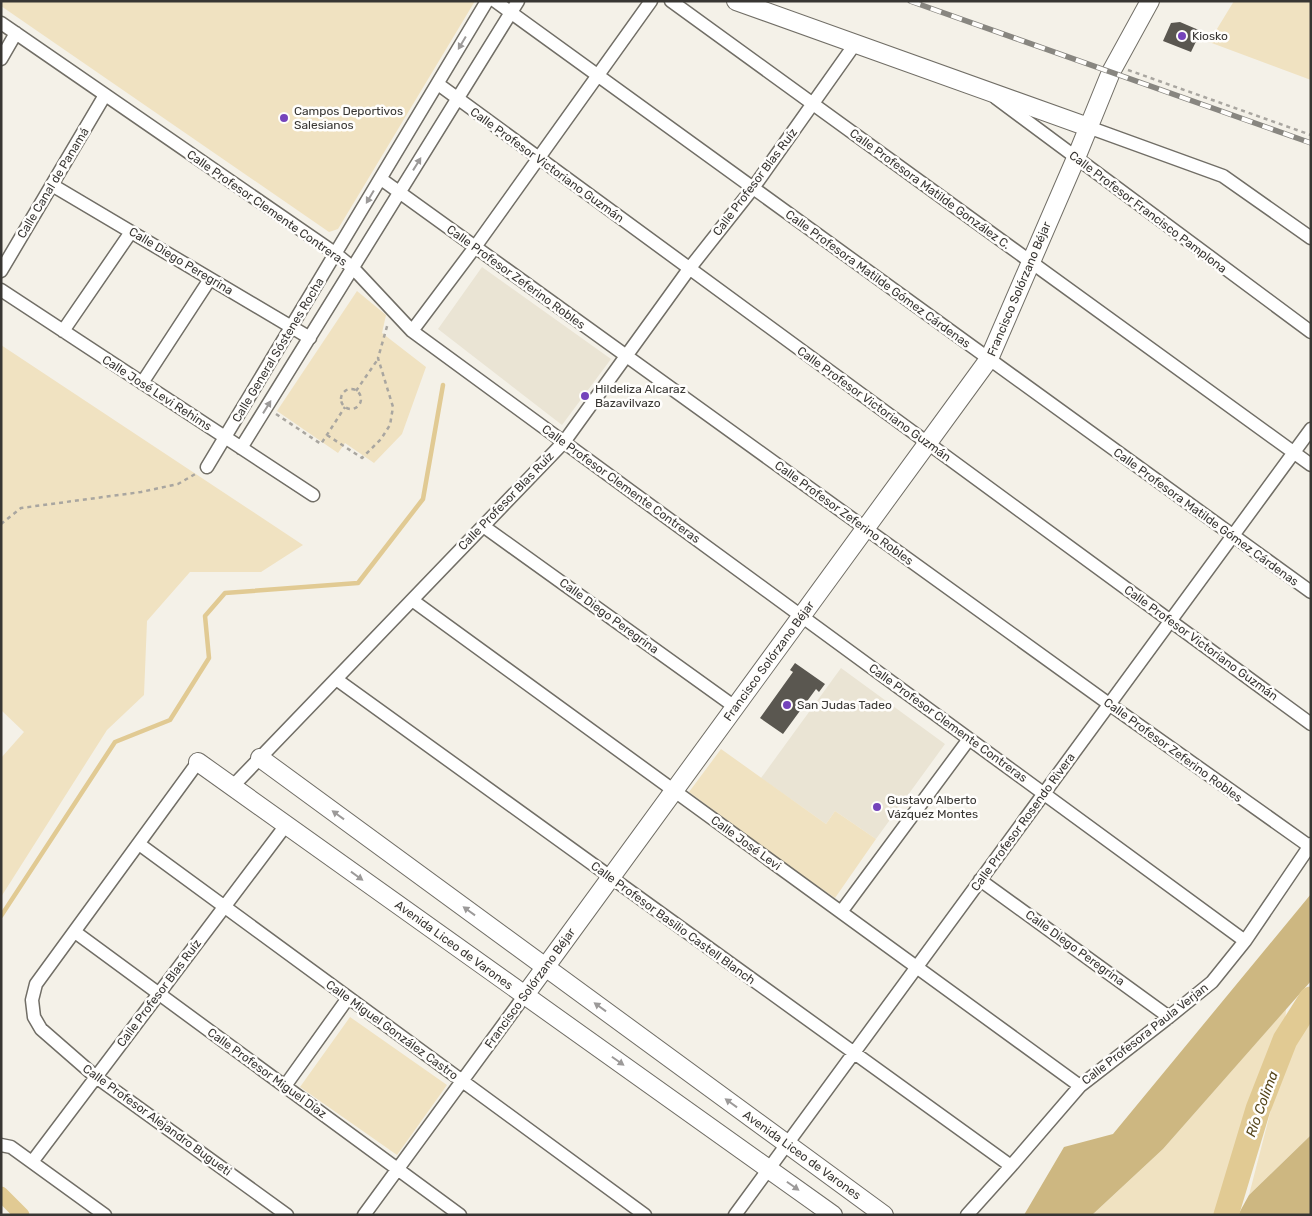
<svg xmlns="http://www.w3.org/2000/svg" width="1312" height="1216" font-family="Rubik,sans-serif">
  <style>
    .built { fill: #eae4d4 }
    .green { fill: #f0e2c1 }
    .forest { fill: #cdb781 }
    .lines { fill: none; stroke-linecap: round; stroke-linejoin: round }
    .stream { stroke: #e1ca93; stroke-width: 4.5 }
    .canal { stroke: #e1ca93; stroke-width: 15 }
    .river { stroke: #e1ca93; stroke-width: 25 }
    .building { fill: #5a5750 }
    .street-casing { stroke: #716e66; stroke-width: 15 }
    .secondary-casing { stroke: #716e66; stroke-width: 20 }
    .path { stroke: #a9a6a0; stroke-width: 2.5; stroke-dasharray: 4 4; stroke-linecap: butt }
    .street { stroke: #fff; stroke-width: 12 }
    .secondary { stroke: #fff; stroke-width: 18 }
    .rail-casing { stroke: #888680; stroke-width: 5.5 }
    .rail { stroke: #fffefc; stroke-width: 4; stroke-dasharray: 11; stroke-linecap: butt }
    .oneway { fill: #9c9a99 }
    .poi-dot { fill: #7544bb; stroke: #fffefc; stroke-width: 2 }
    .labels { text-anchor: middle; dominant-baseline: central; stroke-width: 5; stroke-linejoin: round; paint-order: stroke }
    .poi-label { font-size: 12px; fill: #383633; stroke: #fffefc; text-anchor: start }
    .street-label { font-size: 12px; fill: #383633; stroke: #fffefc }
    .water-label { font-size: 14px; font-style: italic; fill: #55451a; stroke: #fffefc }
  </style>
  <rect width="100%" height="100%" fill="#f4f1e8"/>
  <!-- built -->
  <path class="built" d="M482,267L611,359L562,425L438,329Z
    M841,668L945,744L876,839L835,811L826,824L761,778Z"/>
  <!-- green -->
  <path class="green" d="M1,1H475L338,229L329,232L1,6Z
    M1234,1H1311V80L1209,42Z
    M357,291L386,315L382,333L426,367L402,434L374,463L345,443L338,453L277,411Z
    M1,345L303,545L261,572H190L147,621L144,695L107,730L1,897V758L24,732L1,710Z
    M721,749L826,824L835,811L876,839L835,898L794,870L689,792Z
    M1286,1009L1285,1025L1266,1056L1219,1210L1213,1215H1092L1163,1149Z
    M1311,1014V1135L1249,1195L1274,1098L1291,1046Z
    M350,1017L447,1085L397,1155L300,1087Z"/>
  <!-- forest -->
  <path class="forest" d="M1311,894V981L1163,1149L1092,1215H1024L1064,1147L1113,1134Z
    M1311,1135V1215H1238L1249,1195Z"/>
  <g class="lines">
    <!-- stream -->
    <path class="stream" d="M1,916L115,742L170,720L209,658L205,616L225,593L358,583L423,499L443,385"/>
    <!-- canal -->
    <path class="canal" d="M1,1194L22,1215"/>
    <!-- river -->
    <path class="river" d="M1226,1215L1258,1109L1285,1040L1311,999"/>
  </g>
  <!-- building -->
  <path class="building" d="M1180,22L1201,31L1191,52L1163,41L1171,23Z
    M795,663L825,684L819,692L816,689L783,734L760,718L793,672L790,670Z"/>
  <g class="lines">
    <defs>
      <path id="street" d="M495,1L1311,592
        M671,1L1311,465
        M1,23L336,254L353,268L412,331L1245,941
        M1,59L16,33
        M438,84L1311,724
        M996,98L1311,332
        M1088,127L1223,176L1311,238
        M381,179L1109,704L1309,846
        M52,185L310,338
        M1,271L105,95
        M1,290L313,495
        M63,331L131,232
        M412,331L475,247L651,1
        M142,383L210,279
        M241,448L518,1
        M207,467L487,1
        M483,526L735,707
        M412,600L1080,1086
        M336,679L1011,1166
        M198,762L36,984L32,1000L34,1017L41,1029L96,1077L287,1215
        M232,787L564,442L689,269L753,188L855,44
        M139,844L645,1215
        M980,880L1169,1017
        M841,912L969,739
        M75,932L460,1215
        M285,1086L348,998
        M1,1145L11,1147L105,1215
        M32,1162L286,825
        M364,1215L525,995
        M735,1215L1311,429
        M967,1215L1011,1166L1080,1086L1169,1017L1212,982L1245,941L1311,844"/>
      <path id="secondary" d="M736,1L1088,127
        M260,758L884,1215
        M198,762L833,1215
        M525,995L989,359L1076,158L1111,72L1150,1"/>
    </defs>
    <!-- street casing -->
    <use href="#street" class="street-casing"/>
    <!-- secondary casing -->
    <use href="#secondary" class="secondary-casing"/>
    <!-- path -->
    <path class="path" d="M1128,70L1311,135
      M341 399a10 10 0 1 1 20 0a10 10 0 1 1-20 0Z
      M356,391L378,359
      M276,414L321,444L345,407
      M327,435L362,458L381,439L390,425L393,407L378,358L388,323
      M1,524L21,508L141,492L178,484L197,473"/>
    <!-- street -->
    <use href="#street" class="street"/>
    <!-- secondary -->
    <use href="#secondary" class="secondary"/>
    <defs>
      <path id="rail" d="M910,1L1311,143"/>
    </defs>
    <!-- rail casing -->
    <use href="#rail" class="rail-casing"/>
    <!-- rail -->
    <use href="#rail" class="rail"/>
  </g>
  <!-- one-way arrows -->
  <defs><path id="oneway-solid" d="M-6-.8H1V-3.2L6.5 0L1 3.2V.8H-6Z" transform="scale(1.25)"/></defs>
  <g class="oneway">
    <use href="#oneway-solid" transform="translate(462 43) rotate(121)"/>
    <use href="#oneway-solid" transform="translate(417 164) rotate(-58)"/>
    <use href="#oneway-solid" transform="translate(370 197) rotate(121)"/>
    <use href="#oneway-solid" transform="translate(267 407) rotate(-58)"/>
    <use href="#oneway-solid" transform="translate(338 815) rotate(-144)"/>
    <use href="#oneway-solid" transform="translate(357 876) rotate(36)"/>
    <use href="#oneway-solid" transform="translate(469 911) rotate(-144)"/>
    <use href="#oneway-solid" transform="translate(600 1007) rotate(-144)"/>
    <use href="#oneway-solid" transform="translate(618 1061) rotate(35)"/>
    <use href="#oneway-solid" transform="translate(731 1103) rotate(-144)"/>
    <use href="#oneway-solid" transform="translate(793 1186) rotate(35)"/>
  </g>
  <!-- markers -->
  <g class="poi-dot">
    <circle cx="1182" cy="36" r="5"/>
    <circle cx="284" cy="118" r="5"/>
    <circle cx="585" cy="396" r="5"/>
    <circle cx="787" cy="705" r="5"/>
    <circle cx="877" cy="807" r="5"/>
  </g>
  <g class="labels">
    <!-- poi labels -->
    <g class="poi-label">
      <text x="1192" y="36">Kiosko</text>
      <text x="294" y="111">Campos Deportivos<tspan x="294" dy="14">Salesianos</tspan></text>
      <text x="595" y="389">Hildeliza Alcaraz<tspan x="595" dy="14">Bazavilvazo</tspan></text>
      <text x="797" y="705">San Judas Tadeo</text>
      <text x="887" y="800">Gustavo Alberto<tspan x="887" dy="14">Vázquez Montes</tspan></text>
    </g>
    <!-- street labels -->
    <g class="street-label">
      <text transform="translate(547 165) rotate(36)">Calle Profesor Victoriano Guzmán</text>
      <text transform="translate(755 182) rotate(-53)">Calle Profesor Blas Ruíz</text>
      <text transform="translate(53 183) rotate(-59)">Calle Canal de Panamá</text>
      <text transform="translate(930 189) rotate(36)">Calle Profesora Matilde González C.</text>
      <text transform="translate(267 208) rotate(35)">Calle Profesor Clemente Contreras</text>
      <text transform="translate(1148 212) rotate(37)">Calle Profesor Francisco Pamplona</text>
      <text transform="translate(181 261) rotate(31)">Calle Diego Peregrina</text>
      <text transform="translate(516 277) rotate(36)">Calle Profesor Zeferino Robles</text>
      <text transform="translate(878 279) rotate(36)">Calle Profesora Matilde Gómez Cárdenas</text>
      <text transform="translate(1019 289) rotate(-67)">Francisco Solórzano Béjar</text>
      <text transform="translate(278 350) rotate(-59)">Calle General Sóstenes Rocha</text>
      <text transform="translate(157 393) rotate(33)">Calle José Levi Rehims</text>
      <text transform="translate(874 404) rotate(36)">Calle Profesor Victoriano Guzmán</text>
      <text transform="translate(621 484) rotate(36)">Calle Profesor Clemente Contreras</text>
      <text transform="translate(506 501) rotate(-46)">Calle Profesor Blas Ruíz</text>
      <text transform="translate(844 513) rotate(36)">Calle Profesor Zeferino Robles</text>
      <text transform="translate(1206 517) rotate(36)">Calle Profesora Matilde Gómez Cárdenas</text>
      <text transform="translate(609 616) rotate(36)">Calle Diego Peregrina</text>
      <text transform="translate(1201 643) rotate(36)">Calle Profesor Victoriano Guzmán</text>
      <text transform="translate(769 661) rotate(-54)">Francisco Solórzano Béjar</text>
      <text transform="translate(948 723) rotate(36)">Calle Profesor Clemente Contreras</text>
      <text transform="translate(1173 750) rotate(36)">Calle Profesor Zeferino Robles</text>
      <text transform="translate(1023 822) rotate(-54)">Calle Profesor Rosendo Rivera</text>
      <text transform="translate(746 843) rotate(36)">Calle José Levi</text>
      <text transform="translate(673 923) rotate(36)">Calle Profesor Basilio Castell Blanch</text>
      <text transform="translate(454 945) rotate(36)">Avenida Liceo de Varones</text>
      <text transform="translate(1075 948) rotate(36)">Calle Diego Peregrina</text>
      <text transform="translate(530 988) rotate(-54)">Francisco Solórzano Béjar</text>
      <text transform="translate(159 993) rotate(-53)">Calle Profesor Blas Ruíz</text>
      <text transform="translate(392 1030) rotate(36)">Calle Miguel González Castro</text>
      <text transform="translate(1145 1034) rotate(-38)">Calle Profesora Paula Verjan</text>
      <text transform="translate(267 1073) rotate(36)">Calle Profesor Miguel Díaz</text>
      <text transform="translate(157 1120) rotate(36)">Calle Profesor Alejandro Bugueti</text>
      <text transform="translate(802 1155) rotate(36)">Avenida Liceo de Varones</text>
    </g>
    <!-- water labels -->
    <g class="water-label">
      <text transform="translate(1262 1104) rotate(-70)">Río Colima</text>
    </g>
  </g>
  <!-- border -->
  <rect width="1312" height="1216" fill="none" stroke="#383633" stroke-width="5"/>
</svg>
